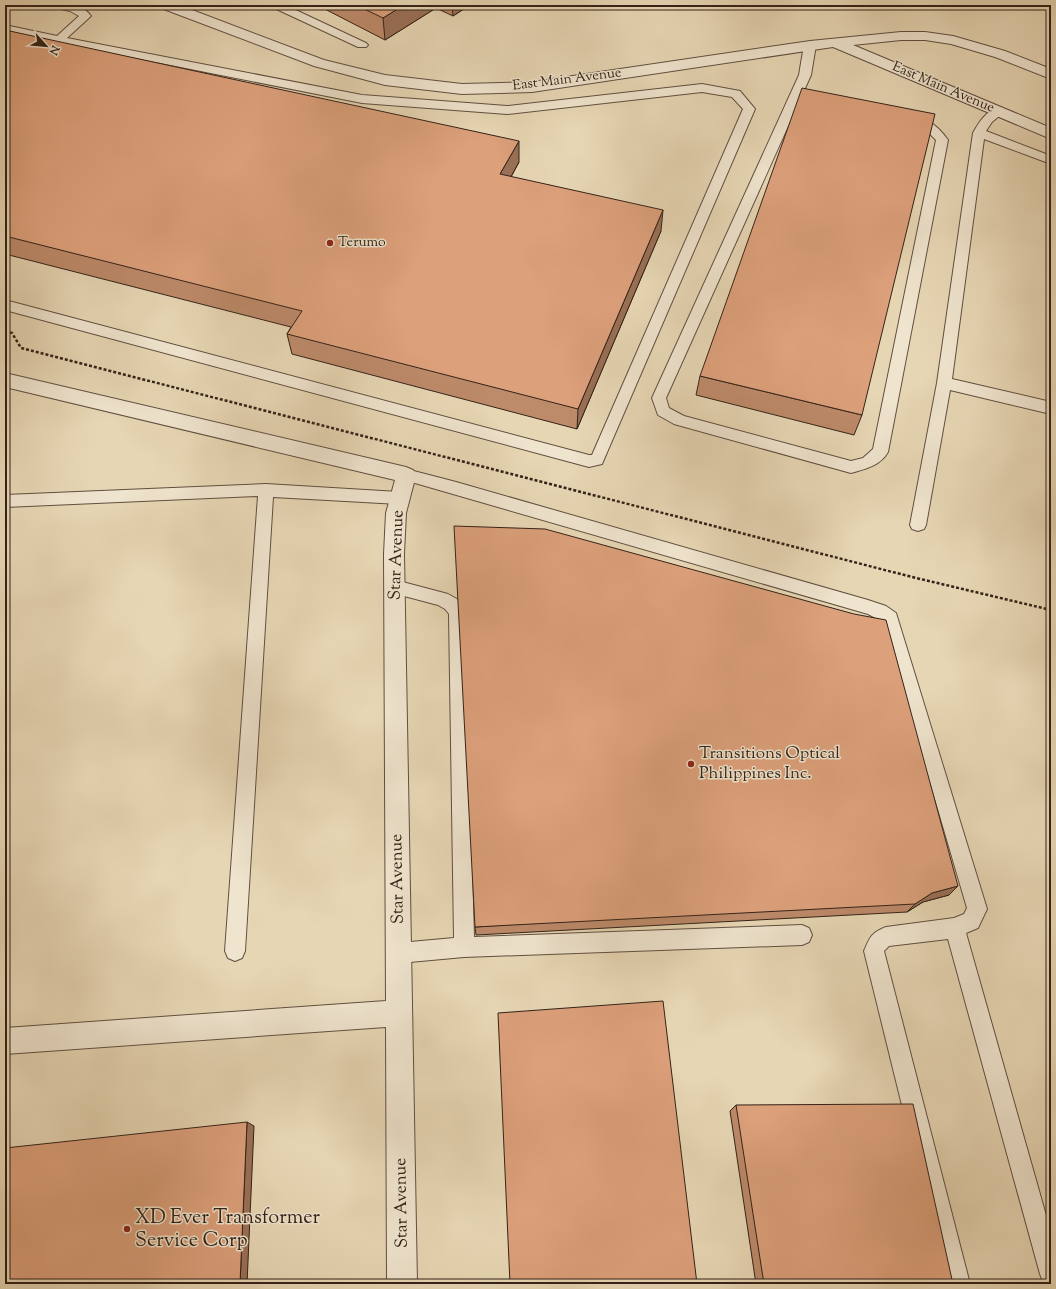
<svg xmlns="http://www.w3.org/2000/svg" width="1056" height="1289" font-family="'Sorts Mill Goudy',serif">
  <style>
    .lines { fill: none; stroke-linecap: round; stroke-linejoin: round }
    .service-casing { stroke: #604f40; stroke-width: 2 }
    .minor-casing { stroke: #604f40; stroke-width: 2 }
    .path { stroke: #332219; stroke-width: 2.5; stroke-dasharray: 3 2; stroke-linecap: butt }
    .service { fill: #efe4ce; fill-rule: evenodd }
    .minor { fill: #efe4ce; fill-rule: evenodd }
    .wall { fill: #bd8a6a; stroke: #332219 }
    .shaded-wall { fill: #9a7056; stroke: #332219 }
    .building { fill: #dca07b; stroke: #332219 }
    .poi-dot { fill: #8f2418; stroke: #efe4ce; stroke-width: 1.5 }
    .labels { text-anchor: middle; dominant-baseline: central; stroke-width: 3; stroke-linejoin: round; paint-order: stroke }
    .far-street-label { font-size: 14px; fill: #332219; stroke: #efe4ce }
    .far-poi-label { font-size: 14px; fill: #332219; stroke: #efe4ce; text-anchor: start }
    .street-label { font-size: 17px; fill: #332219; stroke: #efe4ce }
    .poi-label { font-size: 17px; fill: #332219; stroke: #efe4ce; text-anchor: start }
    .near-poi-label { font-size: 20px; fill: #332219; stroke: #efe4ce; text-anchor: start }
  </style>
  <rect width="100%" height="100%" fill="#e7d6b4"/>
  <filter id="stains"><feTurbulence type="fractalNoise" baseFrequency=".005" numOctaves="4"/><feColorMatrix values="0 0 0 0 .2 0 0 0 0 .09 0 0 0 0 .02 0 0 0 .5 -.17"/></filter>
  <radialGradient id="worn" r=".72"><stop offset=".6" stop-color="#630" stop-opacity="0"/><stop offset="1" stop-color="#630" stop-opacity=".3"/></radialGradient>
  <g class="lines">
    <defs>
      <path id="service" d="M52,5C66,5 81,2 91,16L67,38L362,95L507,106L702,84L740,91L755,109L602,464L589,467L5,310V300L589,455H592L743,109L732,97L702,92L507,114L362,103L59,43L5,31V25L57,36L79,16L70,11L53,7Z
        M271,5H285L366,43L368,45L366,47H358L272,7Z
        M810,42L814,43L816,45L811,75L666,398L669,408L684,416L851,461L863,458L873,449L936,140L924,128L906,123L904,120L906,117C923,113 939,127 948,140L888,452C880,466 865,469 851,473L674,424L658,415L652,398L799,75L804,45L806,43Z
        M999,107L1003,108L1005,111L992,122L986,131L1051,156V164L984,139L952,379L1051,402V414L950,390L926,525L924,529L918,531L912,529L910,525L937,383L973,133C979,122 986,111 999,107Z
        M406,469L456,482L868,600L886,606L896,613L987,909L978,928L966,933L1051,1233V1284L1043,1282L1040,1274L948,939L889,946L884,951L970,1284H946L864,951C870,937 871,933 886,927L954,918L964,914L967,908L883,622L868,614L401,479L398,475L401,471Z
        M266,484L399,492L405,494L407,498L405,502L399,504L273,497L245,951L242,958L235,961L228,958L225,951L258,496L5,507V495Z
        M395,580L448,594L457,599L465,613L474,937L802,925L809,928L812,935L809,942L802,945L464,957L399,963L392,960L389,953L392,946L399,943L454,938L449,614L445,609L438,605L389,592L387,587L389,582Z"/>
      <path id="minor" d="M159,5H179L324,60L385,75L462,84L532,82L810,41L901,32H925L953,36L1005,51L1051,69V79L995,57L951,44L925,40H901L853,45L1051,128V139L833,47L532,92L462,94L385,85L314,66L161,8Z
        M5,373L406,467L413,470L416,475L406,513L404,554L417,1284H387L386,1027L5,1054V1028L386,1001L384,554L386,513L395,480L5,387Z"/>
    </defs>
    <!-- service casing -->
    <use href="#service" class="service-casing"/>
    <!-- minor casing -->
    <use href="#minor" class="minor-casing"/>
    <!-- path -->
    <path class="path" d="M5,331L12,333L21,348L912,577L1051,610"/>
    <!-- service -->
    <use href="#service" class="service"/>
    <!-- minor -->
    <use href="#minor" class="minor"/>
  </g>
  <!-- wall -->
  <path class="wall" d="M317,5H470L453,16L436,8L385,40Z
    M5,30L519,162L511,177L661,231L577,429L292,354L287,334L291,327L5,254Z
    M700,376L862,415L854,435L696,395Z
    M949,895L923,902L907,912L476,935L475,927Z
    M736,1105L953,1284H756L730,1111Z"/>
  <!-- shaded-wall -->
  <path class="shaded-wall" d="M404,5H435L436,8L385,40L383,18Z
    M452,5H470L453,16Z
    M519,141V162L501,195L500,174Z
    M663,210L661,231L577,429L578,409Z
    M958,886L949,895L923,902L907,912L915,904L932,893Z
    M247,1122L254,1126L247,1284H240Z"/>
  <!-- building -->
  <path class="building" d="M356,5H404L383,18Z
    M5,30L519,141L500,174L663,210L578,409L287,334L302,311L5,236Z
    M802,88L935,114L862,415L700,376Z
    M454,526L545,529L854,614L886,620L958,886L932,893L915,904L475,927Z
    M663,1001L697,1284H510L498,1013Z
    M913,1104L953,1284H764L736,1105Z
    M247,1122L240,1284H5V1148Z"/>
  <!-- markers -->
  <g class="poi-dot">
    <circle cx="330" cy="243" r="4"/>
    <circle cx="691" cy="764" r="4"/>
    <circle cx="127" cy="1229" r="4"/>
  </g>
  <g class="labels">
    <!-- far-street labels -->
    <g class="far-street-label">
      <text transform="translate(567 80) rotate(-7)">East Main Avenue</text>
      <text transform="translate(943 88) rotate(23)">East Main Avenue</text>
    </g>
    <!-- far-poi labels -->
    <g class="far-poi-label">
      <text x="338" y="243">Terumo</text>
    </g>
    <!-- street labels -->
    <g class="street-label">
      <text transform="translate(397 555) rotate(-88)">Star Avenue</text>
      <text transform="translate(398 879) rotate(-91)">Star Avenue</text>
      <text transform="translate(402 1203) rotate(-91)">Star Avenue</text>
    </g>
    <!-- poi labels -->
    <g class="poi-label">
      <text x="699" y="754">Transitions Optical<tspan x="699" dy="20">Philippines Inc.</tspan></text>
    </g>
    <!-- near-poi labels -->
    <g class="near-poi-label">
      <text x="135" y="1218">XD Ever Transformer<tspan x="135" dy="23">Service Corp</tspan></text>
    </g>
  </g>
  <!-- margin -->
  <rect width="1056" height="1289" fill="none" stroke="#e7d6b4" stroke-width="20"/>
  <rect x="6" y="6" width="1044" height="1277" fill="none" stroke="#332219" stroke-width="2"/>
  <rect x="10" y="10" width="1036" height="1269" fill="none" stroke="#332219"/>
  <!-- north arrow -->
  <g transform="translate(46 46) rotate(117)" stroke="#efe4ce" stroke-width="3" paint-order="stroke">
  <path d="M0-3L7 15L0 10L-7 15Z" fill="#332219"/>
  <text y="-6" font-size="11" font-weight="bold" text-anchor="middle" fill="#332219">N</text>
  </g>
  <rect width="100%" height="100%" filter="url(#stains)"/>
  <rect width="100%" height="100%" fill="url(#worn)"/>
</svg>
